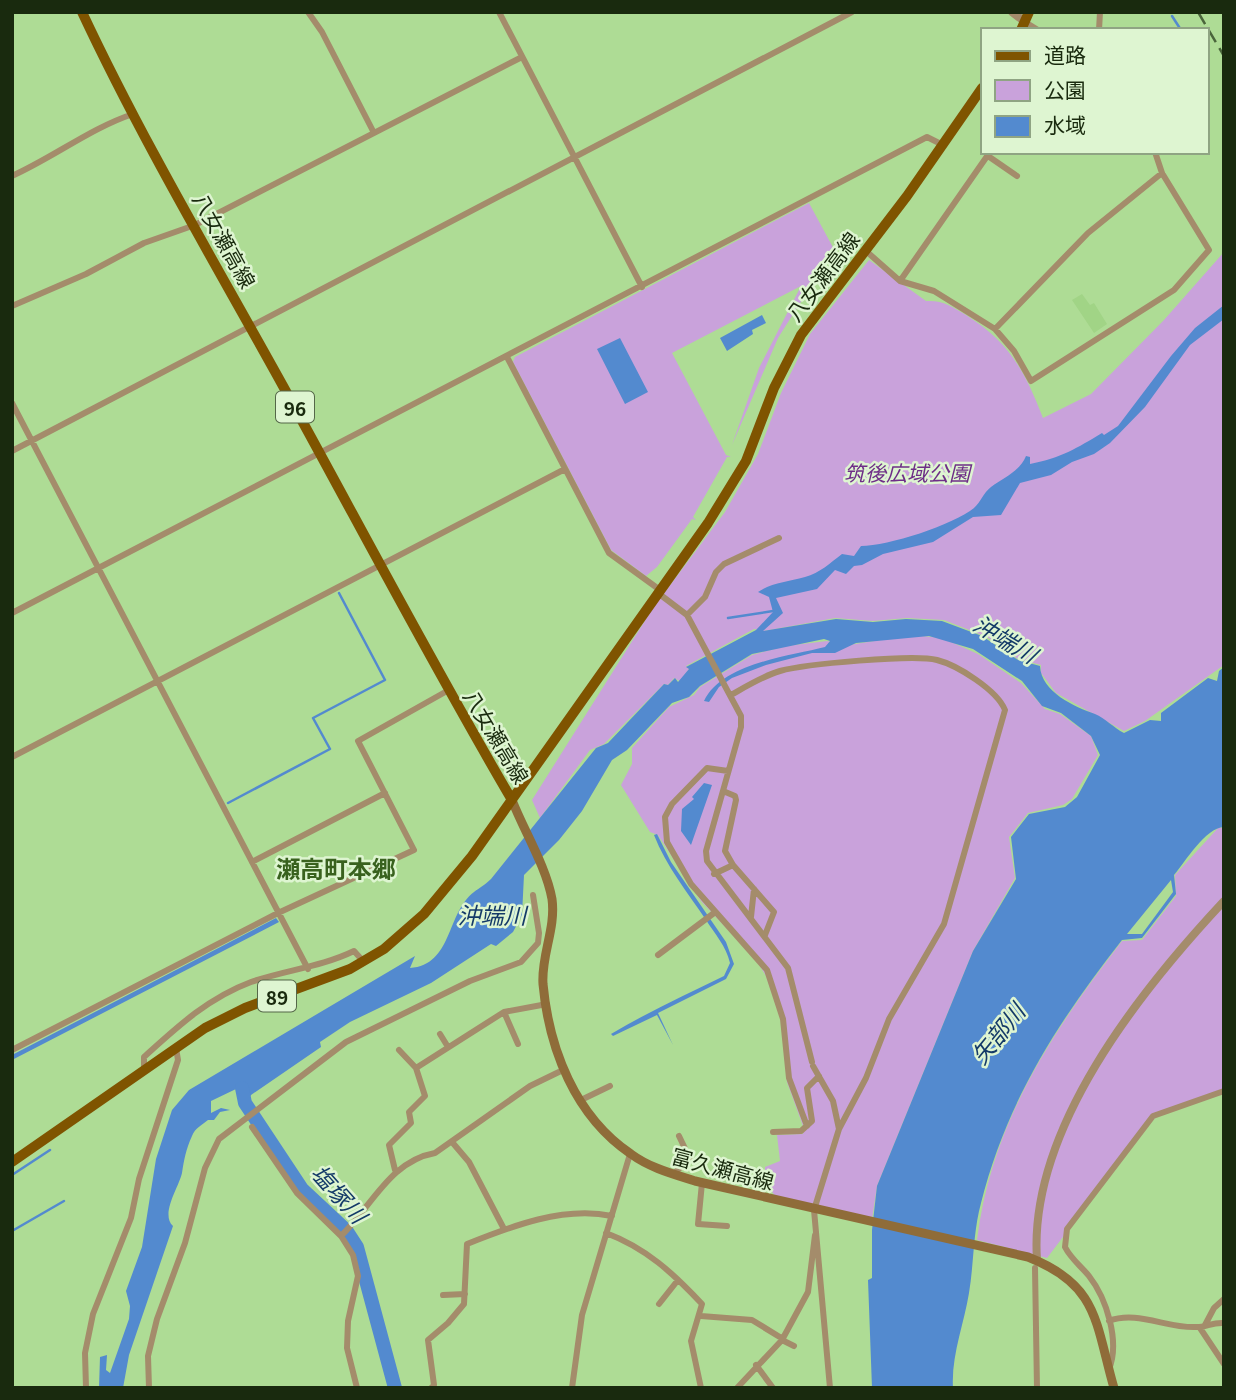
<svg xmlns="http://www.w3.org/2000/svg" width="1236" height="1400" font-family="Georgia,'Noto Sans JP',serif">
  <style>
    .built { fill: #a1d486 }
    .green { fill: #c9a2db }
    .water { fill: #538acf; fill-rule: evenodd }
    .lines { fill: none; stroke-linecap: round; stroke-linejoin: round }
    .stream { stroke: #538acf; stroke-width: 2.5 }
    .river { stroke: #538acf; stroke-width: 14 }
    .minor { stroke: #a48c6b; stroke-width: 6 }
    .tertiary { stroke: #a48c6b; stroke-width: 8 }
    .secondary { stroke: #8f6c39; stroke-width: 9 }
    .primary { stroke: #7f5400; stroke-width: 10 }
    .rail { stroke: #4a653b; stroke-width: 2.5; stroke-dasharray: 14 7; stroke-linecap: butt }
    .labels { text-anchor: middle; dominant-baseline: central; stroke-width: 5; stroke-linejoin: round; paint-order: stroke }
    .shield { fill: #def5d1; stroke: #546748; stroke-width: 2 }
    .shield-label { font-size: 19px; font-weight: bold; fill: #192a0e }
    .street-label { font-size: 21px; fill: #192a0e; stroke: #def5d1 }
    .park-label { font-size: 21px; font-style: italic; fill: #6e2e87; stroke: #def5d1 }
    .water-label { font-size: 23px; font-style: italic; fill: #143a68; stroke: #def5d1 }
    .quarter-label { font-size: 24px; font-weight: bold; fill: #39621e; stroke: #def5d1 }
  </style>
  <rect width="100%" height="100%" fill="#aedc95"/>
  <!-- built -->
  <path class="built" d="M1082,294L1090,305L1094,303L1107,324L1094,333L1072,300Z"/>
  <!-- green -->
  <path class="green" d="M809,203L836,253L815,277L820,284L814,281L778,338L732,445L759,368L801,286L672,353L726,455L731,457H727L693,517L696,520L692,519L657,567L646,576L611,550L513,362L515,357Z
    M1224,252V665L1145,721L1124,731L1056,693L1041,673V665L1018,659L987,637L944,620L907,618L873,621L835,618L764,631L754,629L686,666L689,669L680,681L674,678L668,685L664,684L604,744L590,750L540,818L532,800L653,608L725,512L758,454L781,393L810,334L869,260L926,301C943,300 951,306 966,315C1010,343 1024,370 1043,418L1091,394L1164,320Z
    M912,635L942,638L978,654L1021,683L1045,709L1060,714L1091,736L1098,755L1072,799L1063,805L1028,813L1009,837L1015,878L973,951L877,1186L872,1219L776,1197L766,1184L765,1167L780,1161L777,1135L803,1134V1126L787,1082L781,1020L766,976L756,960L701,901L658,835L650,832L621,785L632,764V748L669,707L694,695L700,687L752,655L786,646L827,641L849,645Z
    M1218,828H1224V1094L1169,1110L1152,1120L1047,1258L977,1240C992,1122 1052,1032 1122,941L1142,940L1176,896L1175,875Z"/>
  <!-- water -->
  <path class="water" d="M1224,305V319L1190,345L1145,407L1110,443L1094,454L1072,462L1051,475L1020,483L1001,515L973,517L933,542L883,554L862,565L854,566L846,574L835,570L817,589L776,598L783,613L763,631L836,619L873,622L906,619L942,621L982,636L1018,660L1040,666C1041,692 1075,707 1095,714C1105,718 1114,728 1124,733L1150,720L1161,721V713L1208,678L1217,681L1219,671L1224,667V827C1205,828 1186,861 1174,875L1176,894L1142,938L1122,940C1058,1022 1007,1100 981,1203C973,1232 974,1263 969,1293C964,1324 951,1356 953,1388H872L868,1280L872,1278V1230L877,1186L973,951L1016,879L1011,837L1029,814L1065,807L1077,797L1100,755L1091,736L1061,713L1042,706L1022,681L973,649L929,636L856,643L835,653H812L766,665L732,678L719,687L709,702L704,701C722,663 790,656 825,647L830,641L824,639L752,654L700,686L689,697L672,703L627,750L612,760L582,811L559,840L524,875L522,915L513,932L496,946L491,944L431,983L350,1022L320,1042L321,1047L251,1095L242,1108L236,1089L211,1101V1113L221,1108L230,1110L220,1112L214,1120H208C202,1125 195,1128 192,1136C186,1149 184,1160 182,1173C179,1187 160,1214 173,1226L129,1355L123,1388H99L100,1357L107,1355L106,1370L110,1373L129,1319L130,1306L126,1291L142,1247L156,1159L172,1110L189,1090L415,956L410,968C453,965 446,913 474,892C479,888 485,885 491,879L596,748L608,743L664,684L668,685L675,678L678,682L689,669L686,667L756,630L773,612L769,597L758,592C773,582 788,582 805,577C820,573 830,563 842,554L854,556L861,546C888,546 953,525 974,508C981,502 983,493 991,487C1004,478 1020,471 1026,456L1030,457V464C1061,458 1077,448 1102,433L1104,435L1118,426L1171,356L1195,328ZM1171,880L1173,892L1142,934H1127Z
    M762,315L766,323L752,330L753,334L727,351L720,338Z
    M620,338L648,392L625,404L597,349Z
    M704,783L712,785L691,845L681,831L682,809L694,799L692,797Z
    M657,834L671,862L726,942L734,964L726,979L658,1013L673,1045L657,1015L613,1036L611,1034C648,1012 685,995 724,976L730,963C726,946 715,934 706,920C688,893 666,866 654,835Z
    M276,918L279,922L12,1060V1055Z"/>
  <g class="lines">
    <!-- stream -->
    <path class="stream" d="M1172,16L1181,30
      M728,618L773,611
      M228,803L330,749L313,718L385,680L339,593
      M12,1175L50,1150
      M12,1231L64,1201"/>
    <!-- river -->
    <path class="river" d="M242,1088L245,1103L302,1189L346,1230L357,1247L395,1388"/>
    <!-- minor -->
    <path class="minor" d="M308,12L322,32L374,133
      M499,12L642,287
      M1025,22L1038,30
      M1099,30L1100,12
      M988,156L1017,176
      M12,176C54,157 91,128 133,114
      M866,251L900,281L934,291L995,329L1014,351L1031,381L1174,290L1209,250L1162,173L1155,152
      M900,281L990,152
      M12,306L86,274L144,243L195,225L522,57
      M995,329L1088,233L1162,173
      M507,357L609,553L660,590
      M12,403L308,969
      M12,451L852,12
      M658,593L687,615L741,716V727L706,851L707,861L788,968L812,1062
      M12,613L927,137L943,145
      M687,615L705,597L716,572L724,564L779,538
      M731,695C747,686 763,676 780,671C805,664 914,654 937,660C957,665 997,690 1005,710L944,924L889,1019L866,1078L839,1129L814,1210L830,1388
      M12,757L565,469
      M728,771L707,768L672,804L665,817L667,842L691,884L767,970L783,1019L789,1078L807,1126
      M723,791L735,796L736,800L725,851L733,865L774,912L765,935
      M252,862L385,793
      M714,874L733,865
      M751,917L754,889
      M658,955L714,913
      M504,1012L518,1044
      M440,1034L448,1047
      M12,1050L278,913L414,850L358,741L447,691
      M813,1066L833,1101L839,1129
      M416,1068L504,1012L547,1004
      M144,1071V1057C177,1027 208,998 251,982C285,970 321,967 354,951L363,961
      M581,1100L610,1086
      M252,1127L297,1193L341,1236L353,1255L358,1276L348,1321L347,1348L357,1388
      M773,1132L801,1131L812,1121L807,1088L819,1076
      M452,1142L469,1162L504,1229
      M395,1170L389,1145L411,1123L409,1112L425,1096L416,1068L399,1050
      M673,1174L690,1159L679,1136
      M702,1183L698,1224L727,1226
      M606,1233C646,1248 673,1273 702,1304L691,1341L701,1388
      M341,1236C372,1206 390,1161 435,1153L530,1086L563,1070
      M1035,1268L1037,1388
      M443,1295L465,1294
      M659,1304L678,1280
      M701,1316L752,1320L783,1339
      M1109,1321C1137,1310 1168,1329 1197,1327C1206,1327 1213,1322 1224,1323
      M1205,1325L1214,1308L1224,1299
      M1200,1328L1224,1364
      M782,1340L794,1346
      M756,1365L773,1388
      M1109,1369C1120,1342 1107,1299 1089,1276C1081,1266 1071,1259 1065,1247L1067,1229L1153,1116L1224,1091
      M86,1388L85,1353L93,1314L131,1218L139,1179L178,1060L176,1048
      M149,1388L148,1356L157,1319L185,1243L205,1168L219,1139L346,1042L470,981L521,962L538,943L539,933L533,895
      M431,1388L434,1385L428,1340L448,1323L464,1304L467,1244C512,1226 563,1206 612,1216
      M572,1388L582,1315L630,1154
      M737,1388L782,1340L808,1292L815,1235"/>
    <!-- tertiary -->
    <path class="tertiary" d="M1012,12L1025,22
      M1037,1260C1028,1130 1140,991 1224,901"/>
    <!-- secondary -->
    <path class="secondary" d="M512,800C524,831 546,866 552,899C556,929 541,955 543,984C549,1049 575,1116 631,1154C650,1168 673,1174 695,1181L1028,1257C1099,1285 1095,1322 1114,1388"/>
    <!-- primary -->
    <path class="primary" d="M82,12C142,140 215,263 283,386C359,524 432,664 512,800
      M1021,30L1029,12
      M12,1162L205,1028L245,1008L350,969L384,949L424,914L472,856L708,523L746,461L774,388L801,335L907,196L982,88"/>
    <!-- rail -->
    <path class="rail" d="M1198,12L1224,56"/>
  </g>
  <g class="labels">
    <!-- shield labels -->
    <g class="shield">
      <rect x="276" y="391.5" width="38" height="31" rx="5"/>
      <rect x="258" y="980.5" width="38" height="31" rx="5"/>
    </g>
    <g class="shield-label">
      <text x="295" y="407">96</text>
      <text x="277" y="996">89</text>
    </g>
    <!-- street labels -->
    <g class="street-label">
      <text transform="translate(225 240) rotate(61)">八女瀬高線</text>
      <text transform="translate(822 276) rotate(-53)">八女瀬高線</text>
      <text transform="translate(497 736) rotate(59)">八女瀬高線</text>
      <text transform="translate(723 1168) rotate(15)">富久瀬高線</text>
    </g>
    <!-- park labels -->
    <g class="park-label">
      <text x="907" y="472">筑後広域公園</text>
    </g>
    <!-- water labels -->
    <g class="water-label">
      <text transform="translate(1006 638) rotate(31)">沖端川</text>
      <text x="492" y="914">沖端川</text>
      <text transform="translate(997 1033) rotate(-51)">矢部川</text>
      <text transform="translate(340 1193) rotate(48)">塩塚川</text>
    </g>
    <!-- quarter labels -->
    <g class="quarter-label">
      <text x="336" y="867">瀬高町本郷</text>
    </g>
  </g>
  <!-- border -->
  <rect width="1236" height="1400" fill="none" stroke="#192a0e" stroke-width="28"/>
  <!-- legend -->
  <rect x="981" y="28" width="228" height="126" fill="#def5d1" stroke="#8fa483" stroke-width="2"/>
  <rect x="995" y="51" width="35" height="10" fill="#7f5400" stroke="#8fa483" stroke-width="2"/>
  <text x="1044" y="63" font-size="21" fill="#192a0e">道路</text>
  <rect x="995" y="80" width="35" height="21" fill="#c9a2db" stroke="#8fa483" stroke-width="2"/>
  <text x="1044" y="98" font-size="21" fill="#192a0e">公園</text>
  <rect x="995" y="116" width="35" height="21" fill="#538acf" stroke="#8fa483" stroke-width="2"/>
  <text x="1044" y="133" font-size="21" fill="#192a0e">水域</text>
</svg>
